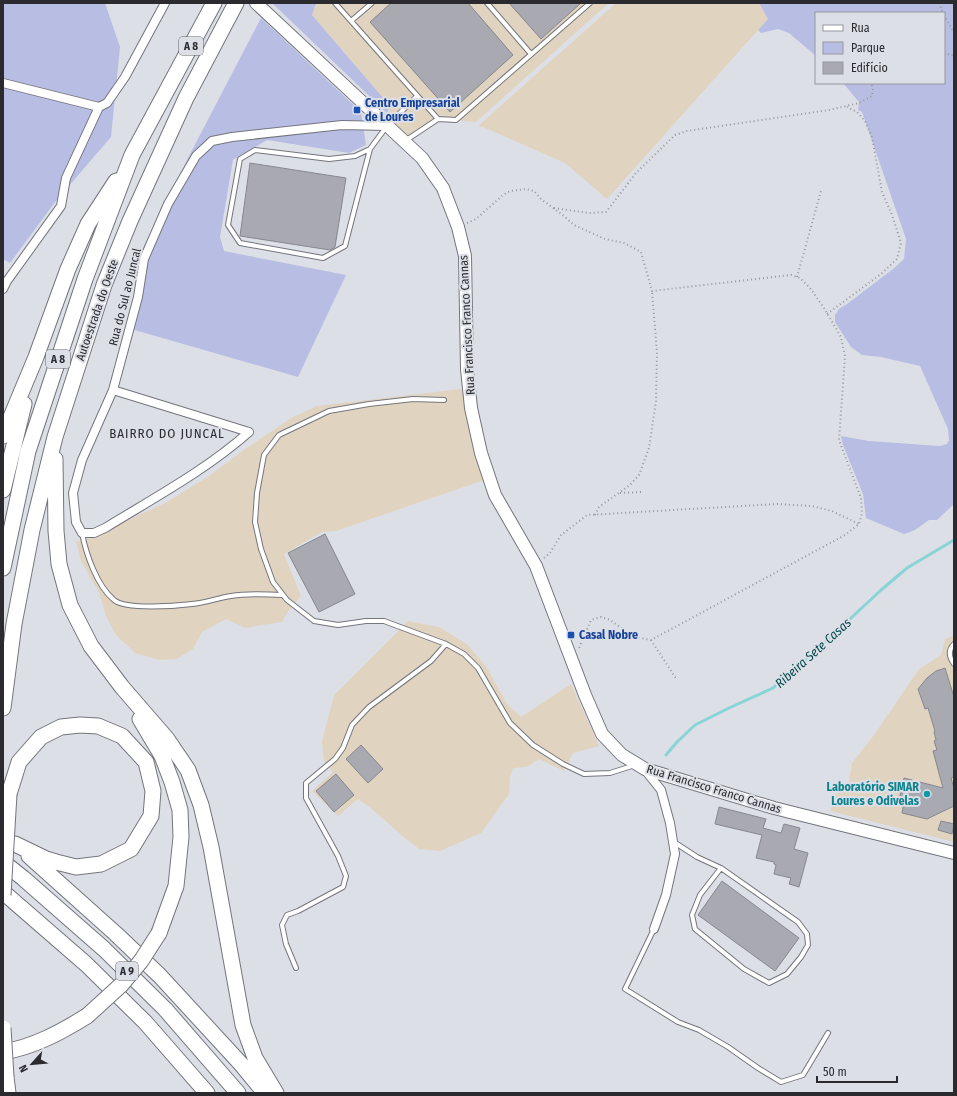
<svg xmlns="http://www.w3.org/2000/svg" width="957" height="1096" font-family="'Fira Sans Condensed',sans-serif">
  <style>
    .industrial { fill: #e0d4c0 }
    .green { fill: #b8bee3 }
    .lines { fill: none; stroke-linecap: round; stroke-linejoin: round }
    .stream { stroke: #89d4d5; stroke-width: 3 }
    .building { fill: #a8a9b1; stroke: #86878f }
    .lane-casing { stroke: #74757d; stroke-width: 6 }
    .street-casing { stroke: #74757d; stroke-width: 10 }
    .secondary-casing { stroke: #74757d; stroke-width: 14 }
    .highway-casing { stroke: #74757d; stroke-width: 17 }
    .path { stroke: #95979d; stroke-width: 2; stroke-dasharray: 1 3; stroke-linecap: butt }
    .lane { stroke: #fff; stroke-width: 4 }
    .street { stroke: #fff; stroke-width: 8 }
    .secondary { stroke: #fff; stroke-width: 12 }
    .highway { stroke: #fff; stroke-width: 15 }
    .highway-bridge-casing { stroke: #74757d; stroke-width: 17; stroke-linecap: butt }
    .highway-bridge { stroke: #fff; stroke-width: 15 }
    .transit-dot { fill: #1a4fb4; stroke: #dddfe7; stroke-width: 1.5 }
    .culture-dot { fill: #0f9aa8; stroke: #dddfe7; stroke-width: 1.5 }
    .labels { text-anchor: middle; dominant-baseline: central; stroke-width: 4; stroke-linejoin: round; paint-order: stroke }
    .shield { fill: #dddfe7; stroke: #606166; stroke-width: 1 }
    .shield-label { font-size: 11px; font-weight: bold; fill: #2b2b2f }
    .transit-label { font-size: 12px; font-weight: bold; fill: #164399; stroke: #dddfe7; text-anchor: start }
    .street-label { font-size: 12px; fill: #2b2b2f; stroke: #dddfe7 }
    .culture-label { font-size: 12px; font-weight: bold; fill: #0d838f; stroke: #dddfe7; text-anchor: end }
    .neighbourhood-label { font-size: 13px; letter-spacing: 1px; fill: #2b2b2f; stroke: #dddfe7 }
    .water-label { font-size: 13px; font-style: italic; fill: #054c4d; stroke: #dddfe7 }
  </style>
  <rect width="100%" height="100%" fill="#dddfe7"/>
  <!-- industrial -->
  <path class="industrial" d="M316,3H609L476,122L438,119L404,141L387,126L390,106L312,15Z
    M616,3H759L768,19L607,199L565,163L483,127L478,126Z
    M469,388L490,478L336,531L322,532L284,554L301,596L289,610L282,622L245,628L226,619L202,632L193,649L177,659L159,660L135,653L116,635L106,616L99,593L81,561L76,541L86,540L167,502L209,476L245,449L293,417L317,406Z
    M408,621L439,627L467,644L487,668L507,704L521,717L571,684L599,746L573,753L564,771L539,759L527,767L513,768L510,777L509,794L481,833L440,851L419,849L406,839L372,809L358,799L338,816L312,791L333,772L324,761L322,741L334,695Z
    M954,635V842L830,811L839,786L848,788L852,763L874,735L919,669L941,655L945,639Z"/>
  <!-- green -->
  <path class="green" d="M4,3H105L120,47L111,137L56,201L10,263L3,259V4Z
    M272,3H316L312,15L390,106L387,113Z
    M759,3H954V504L937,520H929L915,530L904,534L866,518L863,494L843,445L841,436L869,441L940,446L947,444L949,440L948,429L920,366L881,357L862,355L851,347L835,322V315L839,309L847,304L893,269L904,259L906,239L862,112L858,110L859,102L843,83H944V13H816V56L789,33L778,29L761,33L758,30L768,19Z
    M261,18L361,112L366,145L349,153L267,140L233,160L220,237L224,251L346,275L298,377L131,329L143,248L189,156Z"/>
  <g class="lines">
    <!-- stream -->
    <path class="stream" d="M666,755L677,742L695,725L729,708L773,688L821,646L880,591L907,568L954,540"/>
  </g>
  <!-- building -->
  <path class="building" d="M391,3H468L513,55L450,112L370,22Z
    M509,3H581L541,39Z
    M250,163L346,178L335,247L330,250L240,236Z
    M325,534L355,594L319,612L288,553Z
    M945,668L954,697V777L951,778L954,788V806L927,819L902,813L904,803L899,800L904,778L943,788L933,751L937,750L934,741L936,740L934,732L935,731L928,708L925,709L918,689L927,678L936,671Z
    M361,745L383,769L368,783L346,759Z
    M336,774L354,795L334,812L316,791Z
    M719,807L766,819L763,828L781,833L784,824L800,828L794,849L808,853L799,887L789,884L791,878L774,874L776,865L774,864V862L756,858L762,835L715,824Z
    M941,821L954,824L952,834L938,830Z
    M722,881L799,938L775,971L698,915Z"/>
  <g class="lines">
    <defs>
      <path id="lane" d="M335,3L438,119L456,120L590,3
        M487,3L531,54
        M351,21L372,3
        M405,141L438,119
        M370,149L345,246L323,258L240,243L228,225L240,159L255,150L329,159L355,156L370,149L387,126L417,96
        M444,400L413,399L369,404L329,411L279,435L264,455L257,493L255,522L261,549L273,582L287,600L314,621L338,625L366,621H384L446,644L464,654L478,668L510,723L533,745L563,764L584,774L610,773L635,765
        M82,533C86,554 97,586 114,600C126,610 176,606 192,604C205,603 218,598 231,596C248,593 265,594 282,595
        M954,644C948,650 949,657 954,664
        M674,842L697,857L721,868L798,922L807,934L808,945L801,957L787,974L769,983L744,969L695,929L692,915L700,895L721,868
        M654,929L625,989L678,1022L699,1030L728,1047L758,1068L781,1082L803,1075L828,1033
        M296,968L286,944L282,925L287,915L298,911L343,887L346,876L338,856L306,798V783L335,759L343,748L352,725L369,707L431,661L446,644"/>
      <path id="street" d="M3,83L99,107
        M3,289L7,281L61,206L66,178L99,107L107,103L125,77L165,3
        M113,390L82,460L73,493L76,522L82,533H94L105,528C154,498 206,470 249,432
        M249,432L113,390L138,297L144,259L168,204L196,156L212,141L232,137L342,125L387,126
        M645,770L661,790L670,823L675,854L666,895L654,929"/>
      <path id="secondary" d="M256,3L422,158L443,188L458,227L465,256L467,369L471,408L481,453L495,495L536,566L585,695L602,734L622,755L645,769L774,808L954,853"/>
      <path id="highway" d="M3,436L36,357L68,269L88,224L116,181
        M55,459L56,531L59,564L70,605L91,646L122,687L167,739L188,770L201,805L211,847L243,1025L255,1058L276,1093
        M3,490L24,404
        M3,568L28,451L85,279L132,155L214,3
        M3,708L14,624L32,530L55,437L104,285L130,221L186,98L236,3
        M140,719L162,756L172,782L180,810L181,837L176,886L159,933
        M9,794L19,762L41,737L61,727L80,725L98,726L122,736L146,762L153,791L151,816L131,849L101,864L76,867L56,862L46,859L15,844
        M29,856L116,934L160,976L241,1064L265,1093
        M3,862L23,878L104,949L165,1009L238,1093
        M3,892L86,964L145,1022L207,1093
        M3,1052C34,1047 61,1032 87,1016
        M6,1077L8,1093"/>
    </defs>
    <!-- lane casing -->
    <use href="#lane" class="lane-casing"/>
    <!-- street casing -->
    <use href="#street" class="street-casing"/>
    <!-- secondary casing -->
    <use href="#secondary" class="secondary-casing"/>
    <!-- highway casing -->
    <use href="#highway" class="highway-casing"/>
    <!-- path -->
    <path class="path" d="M939,3L943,13
      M944,15L954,33
      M944,53L954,56
      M554,208L589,213L606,212L636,173L675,135L687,131L829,110L859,103L872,96L873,90L871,83
      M467,223L476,219L503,195L510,191L526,189L534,191L541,199L564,216L574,225L605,239L624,243L641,252L652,291L791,275L800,278L810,288L824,308L841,337L845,356L839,440L861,498L862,513L859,524L845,535L651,640L635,637L610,620L601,617L591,620L579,648
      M797,277L821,191
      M827,314L881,274L897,259L901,243L892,215L882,192L872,137L865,121L857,112L847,107
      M620,493L642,492
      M595,515L599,507L630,485L639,475L649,448L656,401L657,353L652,291
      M544,558L550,553L561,535L587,515L777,504L812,506L832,511L859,524
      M651,640L677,680"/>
    <!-- lane -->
    <use href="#lane" class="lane"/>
    <!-- street -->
    <use href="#street" class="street"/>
    <!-- secondary -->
    <use href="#secondary" class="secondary"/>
    <!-- highway -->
    <use href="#highway" class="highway"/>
    <defs>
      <path id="highway-bridge" d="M3,895L9,794
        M87,1016L121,985L141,961L159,933
        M3,1028L6,1077"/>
    </defs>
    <!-- highway-bridge casing -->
    <use href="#highway-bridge" class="highway-bridge-casing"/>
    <!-- highway-bridge -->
    <use href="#highway-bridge" class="highway-bridge"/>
  </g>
  <!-- markers -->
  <g class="transit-dot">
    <rect x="353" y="106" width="8" height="8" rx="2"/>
    <rect x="567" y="631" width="8" height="8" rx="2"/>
  </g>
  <circle class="culture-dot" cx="927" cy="794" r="4"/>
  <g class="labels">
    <!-- shield labels -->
    <g class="shield">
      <rect x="179" y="37" width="24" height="18" rx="3"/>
      <rect x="46" y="350" width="24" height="18" rx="3"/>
      <rect x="116" y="962" width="22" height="18" rx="3"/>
    </g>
    <g class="shield-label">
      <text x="191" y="46">A 8</text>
      <text x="58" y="359">A 8</text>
      <text x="127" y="971">A 9</text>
    </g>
    <!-- transit labels -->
    <g class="transit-label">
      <text x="365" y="103">Centro Empresarial<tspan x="365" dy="14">de Loures</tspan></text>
      <text x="579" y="635">Casal Nobre</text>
    </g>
    <!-- street labels -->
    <g class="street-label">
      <text transform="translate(125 297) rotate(-76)">Rua do Sul ao Juncal</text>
      <text transform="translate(97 310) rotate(-71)">Autoestrada do Oeste</text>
      <text transform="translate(467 325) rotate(-93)">Rua Francisco Franco Cannas</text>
      <text transform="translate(714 789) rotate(17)">Rua Francisco Franco Cannas</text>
    </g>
    <!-- culture labels -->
    <g class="culture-label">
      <text x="919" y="787">Laboratório SIMAR<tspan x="919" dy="14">Loures e Odivelas</tspan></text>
    </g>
    <!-- neighbourhood labels -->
    <g class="neighbourhood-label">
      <text x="167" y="433">BAIRRO DO JUNCAL</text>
    </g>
    <!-- water labels -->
    <g class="water-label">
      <text transform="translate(813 653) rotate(-42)">Ribeira Sete Casas</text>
    </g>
  </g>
  <!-- border -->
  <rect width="957" height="1096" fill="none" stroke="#2b2b2f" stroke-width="8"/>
  <!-- legend -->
  <rect x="815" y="12" width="130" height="72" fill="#dddfe7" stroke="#96979d"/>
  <rect x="823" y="25" width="20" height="6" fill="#ffffff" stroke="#96979d"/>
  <text x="851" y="32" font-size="12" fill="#2b2b2f">Rua</text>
  <rect x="823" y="42" width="20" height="12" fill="#b8bee3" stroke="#96979d"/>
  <text x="851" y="52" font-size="12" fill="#2b2b2f">Parque</text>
  <rect x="823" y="62" width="20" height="12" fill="#a8a9b1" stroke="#96979d"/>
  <text x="851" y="72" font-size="12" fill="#2b2b2f">Edifício</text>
  <!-- north arrow -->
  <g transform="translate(32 1064) rotate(243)" stroke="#dddfe7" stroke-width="3" paint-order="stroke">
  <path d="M0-3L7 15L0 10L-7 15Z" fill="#2b2b2f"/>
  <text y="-6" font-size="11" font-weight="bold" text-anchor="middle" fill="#2b2b2f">N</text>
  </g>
  <!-- scale -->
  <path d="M817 1076v6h80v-6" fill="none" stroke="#2b2b2f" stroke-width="2"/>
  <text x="823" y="1076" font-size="12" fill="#2b2b2f" stroke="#dddfe7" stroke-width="3" paint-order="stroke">50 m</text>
</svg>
